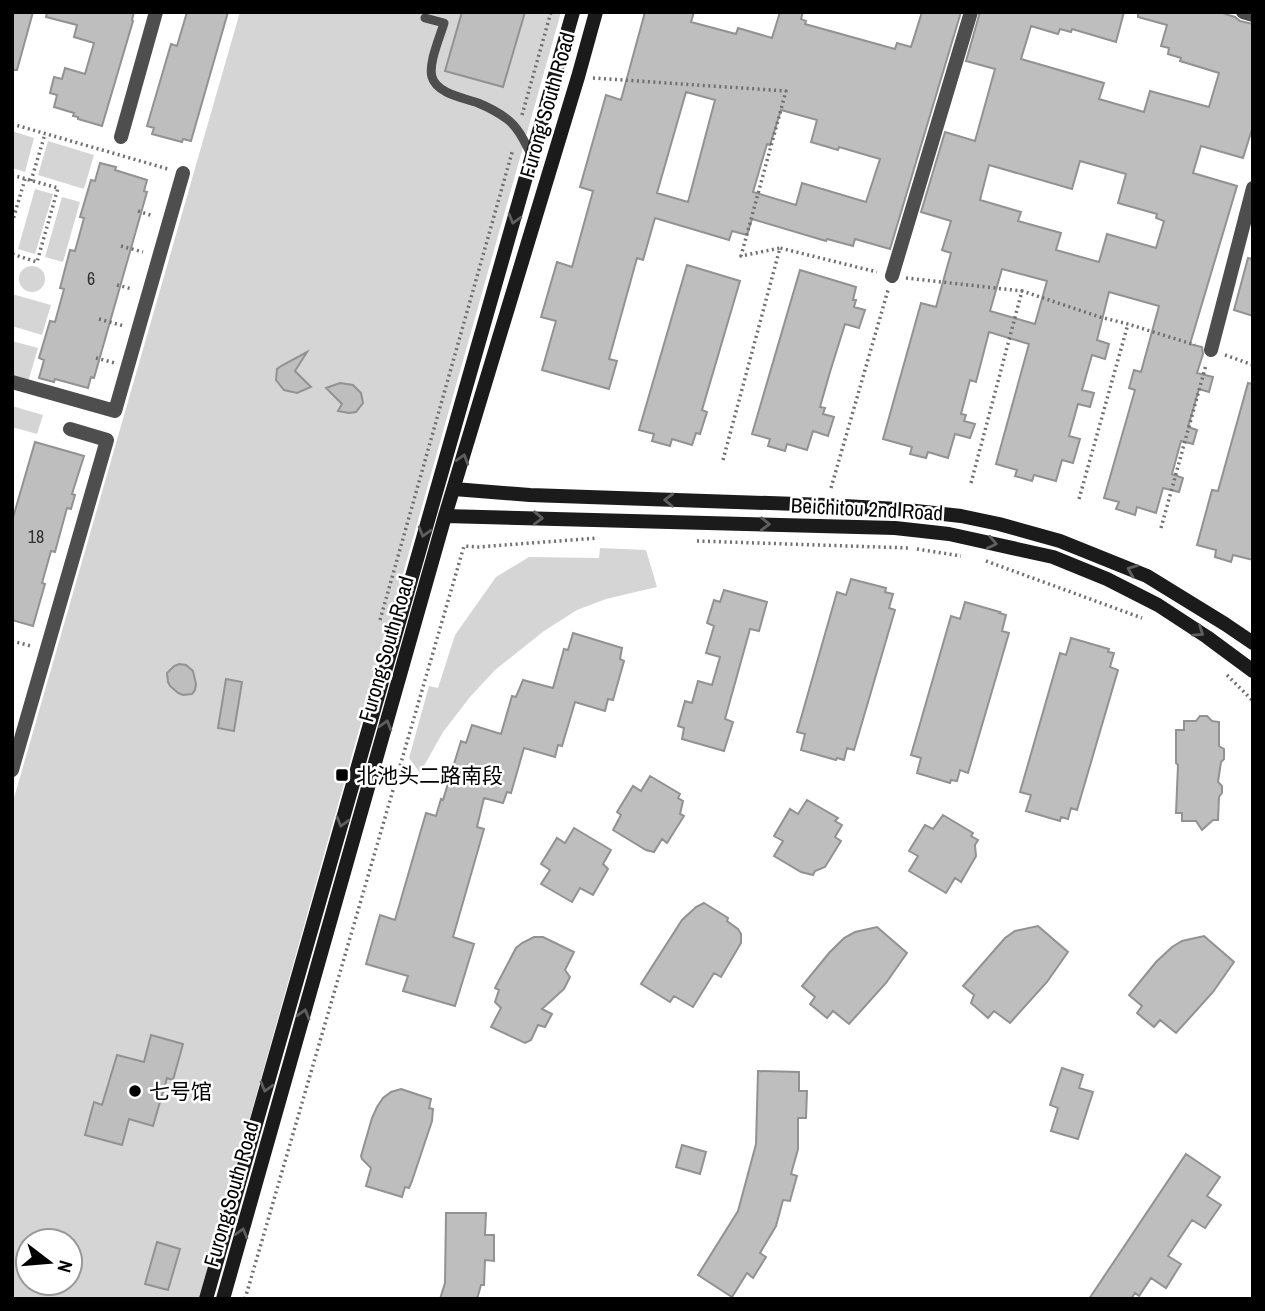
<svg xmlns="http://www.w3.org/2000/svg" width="1265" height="1311" font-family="'Archivo Narrow','Noto Sans SC',sans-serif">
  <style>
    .green { fill: #d5d5d5; fill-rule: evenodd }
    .building { fill: #bebebe; stroke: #929292; stroke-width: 2; fill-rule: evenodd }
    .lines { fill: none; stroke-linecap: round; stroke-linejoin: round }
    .path { stroke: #707070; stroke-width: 3.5; stroke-dasharray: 2 3.5; stroke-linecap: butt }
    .lane { stroke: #4e4e4e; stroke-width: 9 }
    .street { stroke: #4e4e4e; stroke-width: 14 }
    .secondary { stroke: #1b1b1b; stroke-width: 14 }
    .oneway { stroke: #5f5f5f }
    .poi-dot { fill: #000; stroke: #fff; stroke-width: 2.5 }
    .labels { text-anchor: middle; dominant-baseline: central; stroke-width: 5; stroke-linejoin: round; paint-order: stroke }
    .number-label { font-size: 18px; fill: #303030 }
    .street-label { font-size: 21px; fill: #000; stroke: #fff }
    .poi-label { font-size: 21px; fill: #000; stroke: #fff; text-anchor: start }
  </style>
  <rect width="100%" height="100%" fill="#fff"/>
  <!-- green -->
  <path class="green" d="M240,12H561L199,1299H12V805ZM28,1241H70V1283H28Z
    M12,131L34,138L25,172L12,168Z
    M48,141L94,155L84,189L38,175Z
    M35,189L53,194L35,254L18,249Z
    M62,197L80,202L63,262L45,257Z
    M19 279a13 13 0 1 1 26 0a13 13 0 1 1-26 0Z
    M12,294L51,305L42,335L12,326Z
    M12,341L38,348L28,382L12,378Z
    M12,406L43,415L37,434L12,427Z
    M600,548L646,550L657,587L606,599L577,610L544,631L495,670L470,697L443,732L420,773L409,758L429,686L438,688L455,635L496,577L529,557L599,558Z"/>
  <!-- building -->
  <path class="building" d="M12,12H33L17,70H12Z
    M47,12H134L132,20L133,21L102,126L78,119V117L73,116L74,113L54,107L57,95L50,93L54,77L62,79L65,68L85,74L94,43L74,37L77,25L46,17Z
    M187,12H228L191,141L183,139L182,142L152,134L154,128L147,126L171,44L177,46Z
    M462,12H525L503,87L445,71Z
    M645,12H694L691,22L736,34L738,28L772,38L780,12H803L801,19L806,21L805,24L895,49L897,43L911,47L922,12H961L890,249L855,239L853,246L827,239L826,241L752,219L747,235L732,231L729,240L655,218L643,260L637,258L609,359L617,361L609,389L542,370L556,321L541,317L557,262L572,267L593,191L580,187L606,95L621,100ZM686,92L715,100L688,202L657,193ZM781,110L817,120L811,142L838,150L839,147L880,159L866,202L802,183L796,205L753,192L767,144L770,145Z
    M980,12H1124L1116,42L1072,29L1071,32L1060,29L1058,34L1031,26L1021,59L1104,83L1099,99L1144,112L1150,91L1209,107L1219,73L1180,61L1181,58L1168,54L1169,48L1161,46L1167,25L1138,17V12H1219L1235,17L1240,21L1253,24V126L1243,158L1201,146L1193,173L1237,186L1190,344L1202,347L1203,354L1197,373L1213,377L1209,392L1199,389L1188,427L1197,430L1193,444L1181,441L1172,474L1183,478L1179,492L1163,488L1156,513L1137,507L1135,515L1116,509L1119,502L1104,498L1135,390L1129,388L1134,370L1141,372L1159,306L1109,292L1097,340L1109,344L1105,359L1092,355L1082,390L1094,393L1090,407L1078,404L1069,436L1080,439L1073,463L1062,460L1056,481L1034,475L1032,481L1015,476L1017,470L996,464L1029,344L989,332L976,382L970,380L961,414L966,415L964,421L975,424L970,438L955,434L948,458L928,452L926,458L910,454L912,447L883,439L921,303L936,307L951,253L942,250L951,221L921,212L945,132L975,141L995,69L966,61ZM1080,161L1126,174L1118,203L1157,214L1156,218L1164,221L1156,248L1107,234L1099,262L1056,250L1061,233L1018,221L1021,212L980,200L989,165L1072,189ZM1002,269L1047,281L1035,324L990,311Z
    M100,163L116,167L115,170L147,180L144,191L147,192L94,378L91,377L88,388L55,379L54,382L39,378L44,360L39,358L50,321L55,322L64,289L60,288L70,250L75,251L84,218L80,217L91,180L95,181Z
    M1248,258L1253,259V316L1234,310Z
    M687,265L740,281L702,410L707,412L700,434L696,433L692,445L672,439L670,446L652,441L654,434L639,430Z
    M800,270L856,287L853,300H856L854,307L865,310L859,328L845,324L830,372L820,407L825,408L823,414L834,417L828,436L813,431L807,450L787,444L785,451L768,446L770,439L752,434Z
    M307,352L295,371L311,387L297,393L284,390L276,380L277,369L281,366Z
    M340,383L353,385L361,393L363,403L356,412L349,413L338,411L342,404L326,388Z
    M1248,383L1253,384V560L1233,555L1231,562L1215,557L1216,550L1197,545L1212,490L1218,491Z
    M35,442L84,456L72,494L75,495L71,509L67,508L55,552L51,551L42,583L45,584L33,626L12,620V521Z
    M851,579L886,588L885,592L893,594L889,608L895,610L854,750L847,748L844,760L837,758L836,760L801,750L805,734L797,732L837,592L846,595Z
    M724,590L767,602L759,631L750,629L725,719L733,722L724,751L682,739L684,728L678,726L685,701L692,703L698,681L712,685L720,657L706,653L714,626L707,623L714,600L720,602Z
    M965,602L1000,612L999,613L1006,615L1002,631L1009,633L968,773L960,770L957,781L951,780L950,783L917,773L921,758L911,755L951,616L960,619Z
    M573,633L622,648L620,659L624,661L613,700L608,699L605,711L575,702L562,746L558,745L555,757L524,748L511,793L507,792L503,803L484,798L477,827L484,829L453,937L474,944L455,1006L403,991L408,976L366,964L380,915L395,920L426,813L436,816L441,799L443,800L461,741L466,743L472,725L501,734L512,696L516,697L523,680L553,688L564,649L568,650Z
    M1071,638L1109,649L1108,652L1114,653L1110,667L1118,670L1077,810L1071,808L1068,819L1061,817L1060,821L1026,811L1031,795L1020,792L1060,653L1066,655Z
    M179,664L186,665L193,671L196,684L195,690L192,694L183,695L178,693L170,686L168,682L167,673L174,666Z
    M226,679L242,682L234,731L218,728Z
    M1200,716H1207L1212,721L1219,722V746L1224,749V759L1221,762L1218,782L1222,786V793L1219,797L1218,820H1213L1202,830L1196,821H1182V813H1176L1178,765L1176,763V730H1184V721H1196Z
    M650,776L680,794L678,798L683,801L680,814L684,816L667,843L662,839L654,852L646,850L613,830L621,815L617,812L633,786L641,791Z
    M807,800L838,818L835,821L842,825L835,837L841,841L825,867L815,871L813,875L801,872L774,856L783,841L774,836L790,809L798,814Z
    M943,815L973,833L971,836L978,840L975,845L976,856L961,882L955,878L946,893L909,871L918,856L909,851L925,825L933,829Z
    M574,828L611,850L603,864L608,869L593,895L580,888L572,902L541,884L550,870L541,864L557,838L565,843Z
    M704,903L728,918L727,921L738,929L741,934V943L721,977L714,973L693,1007L674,996L670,1002L641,984L682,920L696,907Z
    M1038,926L1068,952L1047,982L1010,1023L994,1011L988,1018L971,1003L974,995L963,986L1005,938L1015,931Z
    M877,927L907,953L886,983L849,1024L833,1011L827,1018L810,1004L815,997L802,986L829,953L844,938L855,932Z
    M1204,936L1234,962L1213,992L1176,1033L1160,1020L1154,1027L1137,1013L1142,1006L1129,995L1156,962L1172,947L1182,941Z
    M534,937H543L574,952L565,970L570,977L564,989L542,1009L552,1014L545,1027L538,1025L531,1040L525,1043L491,1027L501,1008L495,1002L499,990L495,988L516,948L522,943Z
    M151,1035L183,1044L173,1080L167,1078L153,1126L129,1119L122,1145L85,1135L94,1102L102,1105L117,1055L144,1062Z
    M1062,1068L1083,1075L1079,1088L1093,1092L1078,1139L1051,1131L1058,1108L1050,1105Z
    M758,1071L799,1072V1091H807L806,1118H798V1149L791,1174L797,1176L790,1201L783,1200L776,1226L760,1253L766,1257L753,1278L747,1273L732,1297L698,1275L738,1211L756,1144Z
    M401,1089L431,1099L429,1108L433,1109L432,1121L412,1181L409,1188L405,1187L402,1197L366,1186L371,1168L362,1159L361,1156L372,1118L377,1107L383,1098L391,1092Z
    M682,1145L706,1152L700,1174L676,1167Z
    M1186,1154L1220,1177L1207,1196L1221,1205L1205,1228L1192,1220L1168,1256L1181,1264L1166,1288L1151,1278L1139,1296L1135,1293L1131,1299H1089Z
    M446,1213H486L485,1235H494V1261L485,1260L484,1285H481L477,1299H440L445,1283Z
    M157,1242L180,1249L168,1290L145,1284Z"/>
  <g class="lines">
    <!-- path -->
    <path class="path" d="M593,78L786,91L741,256L780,248
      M522,115L551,12
      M12,124L168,169
      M12,175L58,188L37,262L12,254
      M31,181L45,134
      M138,211L153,216
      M12,223L25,179
      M121,246L143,252
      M906,278L1022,291
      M117,285L132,289
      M99,319L124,326
      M12,334L16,335
      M1225,355L1253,365
      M96,358L115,363
      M723,460L780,248L877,272
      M971,483L1022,291L1100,317L1128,324L1195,345
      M831,488L888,290
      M1079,499L1128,324
      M1161,528L1206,365
      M697,541L909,548
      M917,549L961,556
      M986,561L1142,618
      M380,620L513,149
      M12,641L31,646
      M1227,675L1253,701
      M245,1299L464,546L478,547L598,538"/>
    <!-- lane -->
    <path class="lane" d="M425,18L444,23C440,37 428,64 432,77C437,94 464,98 478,103C488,107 499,113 507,119C519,128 525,143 532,156"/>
    <!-- street -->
    <path class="street" d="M1243,12L1253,15
      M121,137L156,12
      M892,276L971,12
      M1211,350L1253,188
      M12,382L115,411L183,173
      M12,770L107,440L70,429"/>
    <!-- secondary -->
    <path class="secondary" d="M454,489L530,495L826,505L898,509L961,516L999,524L1060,541L1147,576L1225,624L1253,643
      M445,516L895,528L949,534L1053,557L1107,579L1158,605L1207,637L1253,671
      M206,1299L573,12
      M223,1299L445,516L578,77L596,12"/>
  </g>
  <!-- one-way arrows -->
  <defs><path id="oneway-chevron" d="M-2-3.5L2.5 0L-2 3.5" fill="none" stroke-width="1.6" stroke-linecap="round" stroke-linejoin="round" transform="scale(1.75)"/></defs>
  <g class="oneway">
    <use href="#oneway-chevron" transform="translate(514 219) rotate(106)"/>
    <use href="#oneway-chevron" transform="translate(463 459) rotate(-73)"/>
    <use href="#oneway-chevron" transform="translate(669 500) rotate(-178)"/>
    <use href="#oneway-chevron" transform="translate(538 518) rotate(1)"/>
    <use href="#oneway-chevron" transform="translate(765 524) rotate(1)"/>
    <use href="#oneway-chevron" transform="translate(424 532) rotate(106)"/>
    <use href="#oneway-chevron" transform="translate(992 543) rotate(12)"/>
    <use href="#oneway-chevron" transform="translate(1132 570) rotate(-158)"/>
    <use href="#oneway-chevron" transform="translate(1199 632) rotate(34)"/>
    <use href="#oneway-chevron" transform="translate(386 725) rotate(-74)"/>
    <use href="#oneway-chevron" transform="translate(342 822) rotate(106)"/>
    <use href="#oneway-chevron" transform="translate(304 1014) rotate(-74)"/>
    <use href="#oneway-chevron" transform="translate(266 1087) rotate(106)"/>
    <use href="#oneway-chevron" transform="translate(242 1233) rotate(-74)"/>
  </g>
  <!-- markers -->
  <g class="poi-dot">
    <rect x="335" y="768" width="14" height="14" rx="3.5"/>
    <circle cx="135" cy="1091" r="7"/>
  </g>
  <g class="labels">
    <!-- number labels -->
    <g class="number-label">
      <text x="91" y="278">6</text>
      <text x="36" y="536">18</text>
    </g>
    <!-- street labels -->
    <g class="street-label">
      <text transform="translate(547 105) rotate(-74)">Furong South Road</text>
      <text transform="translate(867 509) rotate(3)">Beichitou 2nd Road</text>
      <text transform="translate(386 649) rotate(-74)">Furong South Road</text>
      <text transform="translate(231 1194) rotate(-74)">Furong South Road</text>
    </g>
    <!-- poi labels -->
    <g class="poi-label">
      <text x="356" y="775">北池头二路南段</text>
      <text x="149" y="1091">七号馆</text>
    </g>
  </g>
  <!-- border -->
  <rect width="1265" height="1311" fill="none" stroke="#000000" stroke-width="28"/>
  <!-- north arrow -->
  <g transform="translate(49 1262) rotate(106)"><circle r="33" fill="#ffffff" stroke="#999999" stroke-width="2"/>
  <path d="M0-5L12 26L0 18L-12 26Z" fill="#000000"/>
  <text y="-10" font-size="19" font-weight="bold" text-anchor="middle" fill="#000000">N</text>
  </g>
</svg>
